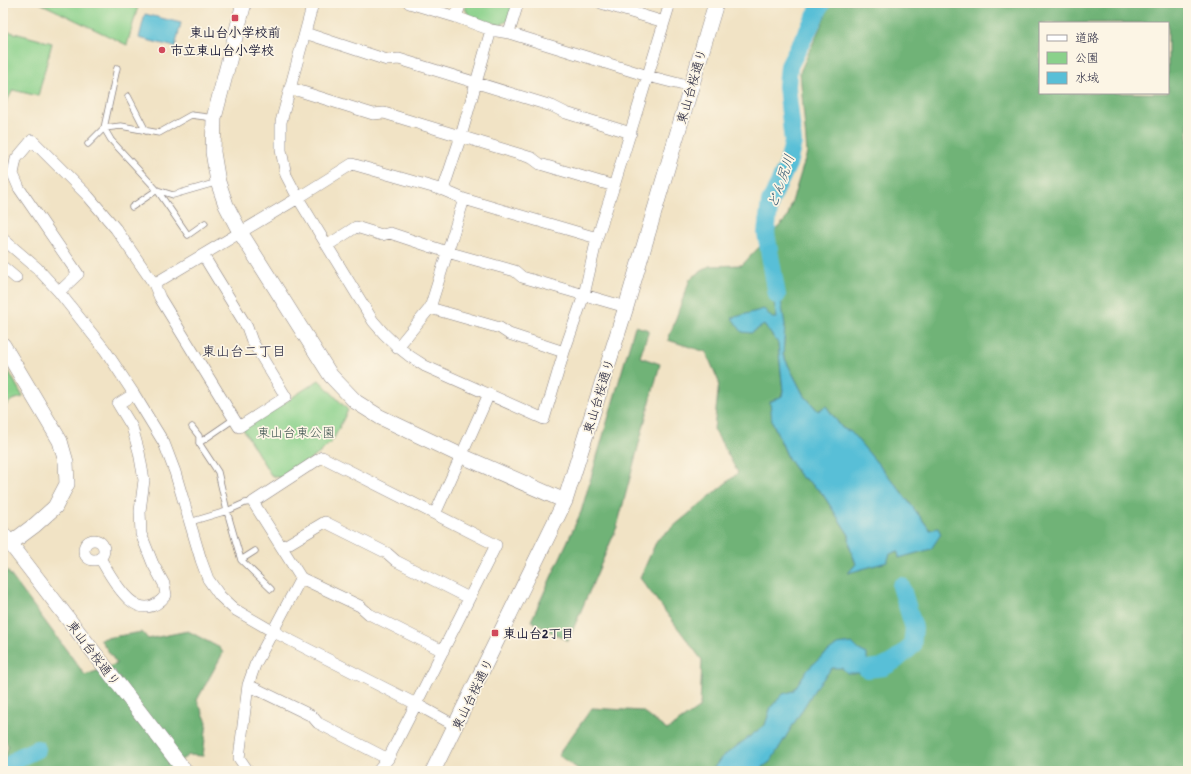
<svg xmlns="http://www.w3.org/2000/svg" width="1191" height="774" font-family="'Patrick Hand','Klee One',sans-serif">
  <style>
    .green { fill: #8ad18b; stroke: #567a63 }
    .forest { fill: #6fb377; stroke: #486a59; fill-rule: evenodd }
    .water { fill: #59bfd7; stroke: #3e7089 }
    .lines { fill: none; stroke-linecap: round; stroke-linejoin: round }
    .river { stroke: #59bfd7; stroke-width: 18 }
    .lane-casing { stroke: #8a8280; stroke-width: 7 }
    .street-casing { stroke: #8a8280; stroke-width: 12 }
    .secondary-casing { stroke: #8a8280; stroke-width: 16 }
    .lane { stroke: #fff; stroke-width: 5.5 }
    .street { stroke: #fff; stroke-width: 11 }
    .secondary { stroke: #fff; stroke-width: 15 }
    .poi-dot { fill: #d1495b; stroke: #fcf5e5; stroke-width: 1.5 }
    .labels { text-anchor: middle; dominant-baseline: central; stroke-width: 3.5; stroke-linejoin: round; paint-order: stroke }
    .poi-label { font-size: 13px; font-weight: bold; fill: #22223b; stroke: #fcf5e5; text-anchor: start }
    .street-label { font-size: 13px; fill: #22223b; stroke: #fcf5e5 }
    .park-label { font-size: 13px; fill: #415753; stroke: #fcf5e5 }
    .water-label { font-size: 14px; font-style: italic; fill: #355972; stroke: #fcf5e5 }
    .neighbourhood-label { font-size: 14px; fill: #22223b; stroke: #fcf5e5 }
  </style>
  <rect width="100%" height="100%" fill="#fcf5e5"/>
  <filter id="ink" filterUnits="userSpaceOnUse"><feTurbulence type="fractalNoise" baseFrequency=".025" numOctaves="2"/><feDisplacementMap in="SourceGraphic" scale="8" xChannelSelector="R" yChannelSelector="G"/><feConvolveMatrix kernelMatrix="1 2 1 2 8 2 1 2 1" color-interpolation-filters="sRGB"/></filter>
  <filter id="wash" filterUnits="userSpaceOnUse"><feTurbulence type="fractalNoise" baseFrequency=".012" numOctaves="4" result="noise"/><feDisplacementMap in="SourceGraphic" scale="16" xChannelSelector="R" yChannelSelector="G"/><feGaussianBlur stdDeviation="0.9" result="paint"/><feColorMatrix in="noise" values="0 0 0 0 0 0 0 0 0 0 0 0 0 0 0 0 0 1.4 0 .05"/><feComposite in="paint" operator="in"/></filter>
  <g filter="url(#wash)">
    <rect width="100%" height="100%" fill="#f1e3c5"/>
    <!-- green -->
    <path class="green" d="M40,3H139L127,45Z
      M467,3H514L509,20L500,25L469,16L465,8Z
      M3,30L52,43L38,96L13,90L3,108Z
      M3,361L23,397L12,400L3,408Z
      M319,380L348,410L333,440L320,453L281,478L271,475L243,429Z"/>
    <!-- forest -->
    <path class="forest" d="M831,3H1188V771H581L558,755L592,708L642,711L667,730L700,707L702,660L640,578L657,540L738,473L714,429L719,382L706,352L668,340L690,279L709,266L742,265L787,218L807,153L800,72ZM1040,23H1168V93H1040ZM773,296L785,325L783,355L803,394L818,411L826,406L842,428L851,433L896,485L930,530L899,558L898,551L890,553L849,573L856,564L850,548L849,535L822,493L807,480L801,477L789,460L772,421L783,391L778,343L764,325L772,319L777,318Z
      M635,326L649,330L640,357L660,364L617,527L568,641L531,621L581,512Z
      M3,565L85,675L117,664L100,639L142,632L148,639L188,631L220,648L223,653L197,700L207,722L203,756L189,755L164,771H3V765L8,746L3,734Z"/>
    <!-- water -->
    <path class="water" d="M145,14L181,23L175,47L139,38Z
      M780,294L785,325L783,355L803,394L818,411L826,406L842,428L851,432L896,485L930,530L938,528L941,534L931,549L899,558L898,551L890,554L887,562L848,573L856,564L850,548L849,535L822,493L807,480L801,477L789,460L772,421L770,402L782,396L783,391L778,343L764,325L751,333L742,332L732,318L764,309L772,318H777L773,296Z
      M852,643L859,650L867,654V659L871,663L864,673H847L842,668H832L815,689L771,761L763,767L761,771H715L713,769L721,758L765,725L771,707L783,694L793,691L807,670L820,658L837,645Z"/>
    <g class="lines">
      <!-- river -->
      <path class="river" d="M777,295L766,233L770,202L788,164L793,142L787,86L789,66L822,3
        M867,669L884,667L896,660L912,646L914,628L901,586
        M3,771L20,757L37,749"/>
    </g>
  </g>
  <g filter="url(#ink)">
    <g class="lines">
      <defs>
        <path id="lane" d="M117,68L104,128L111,140L157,190L188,235L205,223
          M128,96L146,131
          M88,144L104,128L121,126L159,133L191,115L214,118
          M132,207L157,190L173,195L218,182
          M192,427L199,436V443L218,472L227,511L241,560L271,589
          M199,443L234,419
          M190,522L227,511L245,503L253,502
          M241,560L255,551"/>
        <path id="street" d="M313,3L281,122V150L286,175L298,198L373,321C388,340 404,354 425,366L544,419L564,352L584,295L597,238L614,186L670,3
          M409,3L456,17L491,30L509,33L648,76L691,87
          M601,3L664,22
          M456,17L461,3
          M305,33L387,60L399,59L552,106L566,113L631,133
          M509,33L518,3
          M290,88L373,114L384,113L532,158L540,164L614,186
          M443,190L461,136L491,30
          M3,239L37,268L59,292L105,350L134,394L164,443L175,472L201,560L208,579L220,596L234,609L272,631L416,704L456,726
          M328,245L356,227L382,235L390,233L447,252L515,271L522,277L626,307
          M3,267L16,278
          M154,284L160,298L239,427L286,397L252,341L247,327L203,255
          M59,292L78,274L19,188L13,174L16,159L32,140L88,196L116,229L154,284L298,198L352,164L443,190L464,199L597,238
          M430,308L500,328L509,334L564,352
          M397,348L430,308L464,199
          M435,514L489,394
          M84 550a10 10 0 1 1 20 0a10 10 0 1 1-20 0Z
          M283,547L325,522L387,553L396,561L469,598
          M100,558C113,580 138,630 166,595L164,584L153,564L141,534L140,511L144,480L139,452L132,427L118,404L134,394
          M301,578L360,606L369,614L443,651
          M248,685L312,716L318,723L388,759
          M248,771L239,758L248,685L255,665L301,578L253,502L322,457L496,545L416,704L388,759L378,771"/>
        <path id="secondary" d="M244,3L214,118L213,152L218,182L226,205L240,232L331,376L356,402L380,417L462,456L565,501
          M3,345L60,441L66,462L67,484L55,507L35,525L11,543
          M3,534L185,771
          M433,771L565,501L626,307L716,3"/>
      </defs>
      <!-- lane casing -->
      <use href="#lane" class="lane-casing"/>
      <!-- street casing -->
      <use href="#street" class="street-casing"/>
      <!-- secondary casing -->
      <use href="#secondary" class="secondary-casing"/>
      <!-- lane -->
      <use href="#lane" class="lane"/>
      <!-- street -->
      <use href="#street" class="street"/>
      <!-- secondary -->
      <use href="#secondary" class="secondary"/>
    </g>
  </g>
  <!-- markers -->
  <g class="poi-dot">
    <rect x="231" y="14" width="8" height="8" rx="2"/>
    <circle cx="162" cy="50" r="4"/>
    <rect x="491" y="629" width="8" height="8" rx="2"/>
  </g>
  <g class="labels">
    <!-- poi labels -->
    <g class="poi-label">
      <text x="235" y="32" text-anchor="middle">東山台小学校前</text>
      <text x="170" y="50">市立東山台小学校</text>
      <text x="503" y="633">東山台2丁目</text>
    </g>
    <!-- street labels -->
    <g class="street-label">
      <text transform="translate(691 86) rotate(-74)">東山台桜通り</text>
      <text transform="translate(598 396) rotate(-73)">東山台桜通り</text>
      <text transform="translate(94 653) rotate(53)">東山台桜通り</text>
      <text transform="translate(472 694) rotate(-64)">東山台桜通り</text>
    </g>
    <!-- park labels -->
    <g class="park-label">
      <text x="296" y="432">東山台東公園</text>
    </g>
    <!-- water labels -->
    <g class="water-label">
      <text transform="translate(780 181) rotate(-71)">どん尻川</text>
    </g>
    <!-- neighbourhood labels -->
    <g class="neighbourhood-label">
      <text x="244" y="350">東山台二丁目</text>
    </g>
  </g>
  <!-- margin -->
  <rect width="1191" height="774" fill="none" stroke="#fcf5e5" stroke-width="16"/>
  <!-- legend -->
  <rect x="1039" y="22" width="130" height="72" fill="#fcf5e5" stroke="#a5a1a1"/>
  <rect x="1047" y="35" width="20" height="6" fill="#ffffff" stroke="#a5a1a1"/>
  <text x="1075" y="42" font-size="12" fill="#22223b">道路</text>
  <rect x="1047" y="52" width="20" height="12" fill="#8ad18b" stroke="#a5a1a1"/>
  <text x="1075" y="62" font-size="12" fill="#22223b">公園</text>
  <rect x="1047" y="72" width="20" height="12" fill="#59bfd7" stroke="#a5a1a1"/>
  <text x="1075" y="82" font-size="12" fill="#22223b">水域</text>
</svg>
